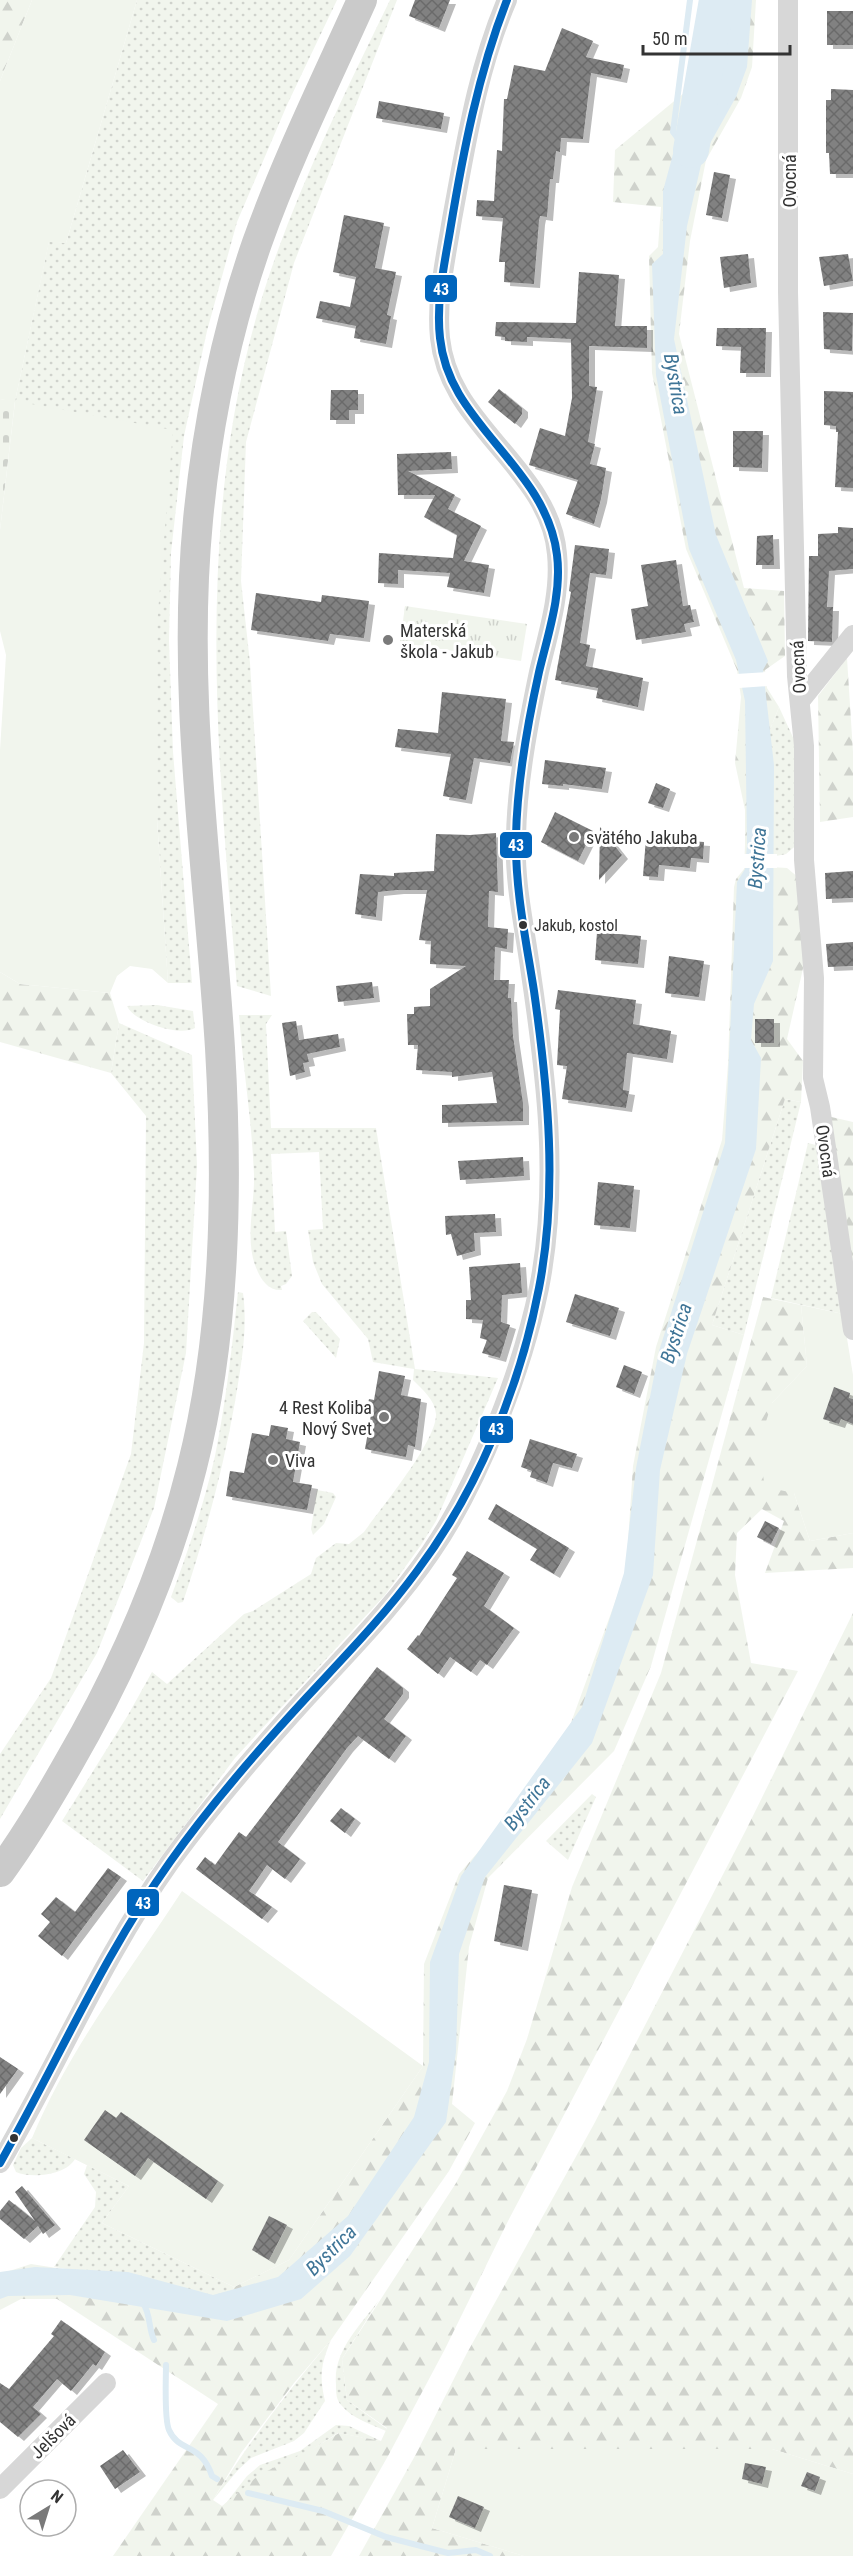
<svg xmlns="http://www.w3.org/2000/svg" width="853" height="2556" font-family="'Roboto Condensed',sans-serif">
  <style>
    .grass { fill: url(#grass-dots) }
    .forest { fill: url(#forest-firs) }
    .cemetery { fill: url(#cemetery-stones) }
    .park { fill: url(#park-tufts) }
    .garden { fill: #f1f5ed }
    .water { fill: #ddebf3 }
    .pier { fill: #fff }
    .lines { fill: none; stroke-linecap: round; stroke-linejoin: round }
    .stream { stroke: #ddebf3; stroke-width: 6 }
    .river { stroke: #ddebf3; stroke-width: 36 }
    .building { fill: url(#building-cross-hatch); filter: url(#shadow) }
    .street { stroke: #d7d7d7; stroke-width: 20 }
    .primary { stroke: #cacaca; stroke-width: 30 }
    .bus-1-casing { stroke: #fff; stroke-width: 12 }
    .bus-1 { stroke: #0065bd; stroke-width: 8 }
    .poi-dot { fill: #7a7a7a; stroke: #fff; stroke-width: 2 }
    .bus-dot { fill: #333; stroke: #fff; stroke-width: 2 }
    .labels { text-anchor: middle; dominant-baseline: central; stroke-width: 6; stroke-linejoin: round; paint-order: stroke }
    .bus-label { font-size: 16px; fill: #333; stroke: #fff; text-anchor: start }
    .street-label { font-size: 18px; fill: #333; stroke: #fff }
    .poi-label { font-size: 18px; fill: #333; stroke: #fff; text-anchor: start }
    .water-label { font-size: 20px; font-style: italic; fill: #3f7597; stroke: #fff }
    .line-badge { stroke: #fff; stroke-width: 2 }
    .badge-label { font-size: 16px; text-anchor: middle; font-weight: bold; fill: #fff }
  </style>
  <defs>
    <pattern id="grass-dots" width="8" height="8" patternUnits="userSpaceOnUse" patternTransform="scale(1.5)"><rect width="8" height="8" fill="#f1f5ed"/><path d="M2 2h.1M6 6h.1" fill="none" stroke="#cfd2cc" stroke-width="1.8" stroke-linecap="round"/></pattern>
    <pattern id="forest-firs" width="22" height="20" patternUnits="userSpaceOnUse" patternTransform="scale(1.5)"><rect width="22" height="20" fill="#f1f5ed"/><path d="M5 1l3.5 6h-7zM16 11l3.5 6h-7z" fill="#cfd2cc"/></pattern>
    <pattern id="cemetery-stones" width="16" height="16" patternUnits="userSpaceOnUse" patternTransform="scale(1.5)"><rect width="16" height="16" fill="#f1f5ed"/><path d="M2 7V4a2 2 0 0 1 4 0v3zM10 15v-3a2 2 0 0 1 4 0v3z" fill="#cfd2cc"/></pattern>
    <pattern id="park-tufts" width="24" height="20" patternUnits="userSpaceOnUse" patternTransform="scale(1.5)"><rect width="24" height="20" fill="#f1f5ed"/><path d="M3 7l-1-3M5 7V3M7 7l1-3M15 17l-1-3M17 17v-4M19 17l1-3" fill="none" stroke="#cfd2cc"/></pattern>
    <pattern id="building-cross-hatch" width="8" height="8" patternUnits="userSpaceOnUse" patternTransform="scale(1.5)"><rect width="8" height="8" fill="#818181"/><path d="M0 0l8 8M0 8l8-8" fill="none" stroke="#6a6a6a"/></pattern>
    <filter id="shadow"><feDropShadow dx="6" dy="4" stdDeviation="0" flood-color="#0004"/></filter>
  </defs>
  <rect width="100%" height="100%" fill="#fff"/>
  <!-- grass -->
  <path class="grass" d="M137,0H337L287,105L237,222L207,331L184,436L171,553L169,641L173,752L192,983H168L157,819V625L15,401L49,241L66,243Z
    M390,0H397L294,263L246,442L241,581L250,663L271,996L237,986C217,754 193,517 264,291C296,190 344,95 390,0Z
    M779,707L797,746L799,843L786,854L771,857L767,737Z
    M157,1005L193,1011L195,1028C179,1037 134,1022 127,1006Z
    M239,1015H272L266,1024L271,1128H376L415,1369L498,1378L436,1521L421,1545L385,1595L235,1758L143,1881L62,1821L128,1715L152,1672L167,1684L244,1614L253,1611L311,1574L316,1558L336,1543L349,1544L364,1532C381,1508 437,1441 436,1414C435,1400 422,1389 413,1380L414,1369L373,1362L368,1339L322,1284L313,1262L308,1230L323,1229L319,1152L271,1154L275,1232L286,1231L292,1276L286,1284L281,1286L282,1290C267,1291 260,1278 255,1265C245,1237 255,1203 254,1174C252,1121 243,1068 239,1015Z
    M119,1023L192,1055L197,1166L186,1353L154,1508L97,1653L0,1819V1754L51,1678L131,1454L144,1343L146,1116L111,1073Z
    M785,1099L801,1102L744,1335L712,1325Z
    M808,1143L816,1145L843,1314L771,1298Z
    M238,1292L243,1293C248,1329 241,1366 235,1402C223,1470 205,1536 183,1602L178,1603L171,1597C188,1551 204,1504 215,1456C226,1402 232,1347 238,1292Z
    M312,1312H316L340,1339L336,1358L303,1321Z
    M317,1490L333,1493L336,1497L324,1524L313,1535L311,1529Z
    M592,1794L596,1797L568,1860L546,1841Z
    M32,2138L75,2159C66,2175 32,2179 16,2172L13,2165L21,2148Z
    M87,2165L129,2186L102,2223L234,2287L225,2304L145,2282L54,2267L95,2207L96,2192L84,2174Z
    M379,2300L342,2359L347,2400L387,2429L386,2431C371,2424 353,2419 342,2406C336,2400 336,2393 336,2384C333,2351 360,2326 379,2300Z
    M331,2340C321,2364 319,2376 325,2401L304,2433L294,2441L251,2458L238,2470L213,2500C248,2443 288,2391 331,2340Z
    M336,2425L349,2426L381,2441L338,2433L223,2507L247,2476L260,2465L300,2451Z"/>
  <!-- forest -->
  <path class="forest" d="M0,0H32L0,81Z
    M706,0H756L752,67L741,98L706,160L690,241L679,334L744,588L784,591L785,656L765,670L767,688L779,707L767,737L770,867L787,868L799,878L804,964L787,1039L803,1061L801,1102L785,1099L712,1325L744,1335L651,1666L614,1751L488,1878L469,1947L452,2104L475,2123L449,2171L331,2340L294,2383L241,2453L213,2500L222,2506L259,2475L314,2448L339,2433L381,2441L387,2428L347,2400L342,2359L456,2183L507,2091L527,2039L572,1887L661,1673L763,1297L801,1305L807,1366L772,1403L794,1493L810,1541L853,1533V1568L765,1573L784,1521L762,1509L737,1533L735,1575L751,1663L798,1671L508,2221L445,2349L388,2456L331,2556H113L218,2404L57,2299H21L0,2310V2274L31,2264L145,2282L224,2304L234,2287L289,2260L423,2066L424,1964L459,1874L557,1761L626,1572L633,1466L656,1347L722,1140L728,1064L734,887L736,879L744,869L745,845V810L735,763L741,697L737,670L686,549L652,373L649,256L658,247L661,207L613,202L615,150L690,88Z
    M847,658L853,752V817L820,822L818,696Z
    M0,972L20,984L110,993L119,1023L111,1073L0,1042Z
    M827,1116L853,1122V1270Z
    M853,1613V2474L772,2449H456L432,2528L524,2556H359L416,2454L467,2353L594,2124L747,1828Z"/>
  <!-- cemetery -->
  <path class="cemetery" d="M0,399L15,401L0,530Z"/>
  <!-- park -->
  <path class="park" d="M405,606L527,624L521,661L400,643Z"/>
  <!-- garden -->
  <path class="garden" d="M32,0H137L66,243L49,242L15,401L173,430L157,625V819L168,983L152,969L130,966L117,976L110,993L20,984L0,972V750L6,655L0,631V530L15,402L0,399V81Z
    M801,1305L843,1314L853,1375V1533L810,1541L794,1493L765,1487L758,1446L772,1403L807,1366Z
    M182,1891L423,2066L289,2260L234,2287L102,2223L129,2186L32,2138C69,2049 130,1971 182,1891Z
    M456,2449H772L853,2474V2556H524L432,2528Z"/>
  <!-- water -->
  <path class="water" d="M720,0H752L747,67L736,97L703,156L687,226L674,339L716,535L768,661L763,670L774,765L773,961L754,1004L751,1040L761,1058L756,1149L687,1354L660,1470L653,1575L592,1743L485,1877L459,1954L456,2052L446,2122L350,2256L301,2299L227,2321L70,2295L8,2296L0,2299V2272L35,2267L128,2272L213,2295L278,2277L348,2216L414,2117L429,2062L430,1962L461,1876L582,1707L624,1573L636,1468L659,1351L725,1143L737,882L745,869L747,845L745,701L736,660L689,549L656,375L652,264L663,254V191L676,143L706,91L722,38Z"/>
  <!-- pier -->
  <path class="pier" d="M766,672L768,686L739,688L736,674Z
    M743,854H777V868H743Z"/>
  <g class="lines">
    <!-- stream -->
    <path class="stream" d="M683,145L673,132L690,0
      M143,2303C151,2315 148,2327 154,2340
      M166,2365C166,2379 164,2419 169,2430C179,2453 201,2442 212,2476L217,2479
      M248,2493L323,2511L386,2537L448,2553L476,2550L490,2556"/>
    <!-- river -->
    <path class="river" d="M691,150L717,0"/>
  </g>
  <!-- building -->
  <path class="building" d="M415,0H450L439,28L409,16Z
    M827,11H853V45H827Z
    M562,28L593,41L586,57L624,65L621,79L591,73L583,139L561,138L560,152L556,151L553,179H550L547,217L540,216L539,221L534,284L504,282L505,262H499L503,218L476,216L477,200L494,201L497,150L502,151L504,99H507L514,65L545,71Z
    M831,89L853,90V174H830L829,153H826V100H831Z
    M379,101L444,113L441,129L376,118Z
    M714,172L730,175L722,218L706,215Z
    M344,215L384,223L375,268L396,272L387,315L391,316L386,344L354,338L356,326L316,318L320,301L350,307L356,277L333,272Z
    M748,254L751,283L724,288L720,257Z
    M848,254L853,281L824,286L819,257Z
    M579,272L619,275L615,326H647V348L589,346V386L597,387L588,442L595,444L590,464L606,468L601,499L594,524L566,514L578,480L529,465L540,428L565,436L572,398L571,339L527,337V342L505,341V337L495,336L496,322L576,323Z
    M823,312L853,313L852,351L824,349Z
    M717,328H766L765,373H740L741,347L716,346Z
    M499,389L522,408V414L515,424L488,402Z
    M331,390H358V410H349V420H330Z
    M824,391L853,392V488L835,487L838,432H836V426L824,425Z
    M733,431H763L762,468L733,467Z
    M451,452L452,469L408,471L455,495L448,509L481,526L464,561L489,565L484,593L447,587L450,573L398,570V584L378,583L379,553L453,558L457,535L424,517L435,495H398L397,454Z
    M838,527L853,528V569L829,571L827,607H833L832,642L808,641L809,556H818V534L838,533Z
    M773,535L774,565H756L757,536Z
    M575,545L609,549L606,575L590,573L580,643L590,645L586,666L643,678L638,707L596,698L598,688L555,680L571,592L569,591Z
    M676,560L683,606L690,605L694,622L684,624L686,632L636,640L631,609L648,606L641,565Z
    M256,593L321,602L322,595L369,601L364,638L330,634L328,641L251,630Z
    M442,692L506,699L501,741L514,742L510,763L474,758L466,800L443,796L451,754L395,747L398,729L438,733Z
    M545,760L606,768L602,789L563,784V786L542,784Z
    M656,783L670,789L663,808L648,803Z
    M555,812L593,831L578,861L541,842Z
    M600,827L622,855L599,880Z
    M496,833L498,892L489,891L488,927L508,929L507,949L495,947L494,980H509L508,998H511L513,1036L523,1103V1121L442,1123V1105L497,1103L492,1072L452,1077V1072L416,1070L418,1045H408L407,1014H414V1007L430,1006V989L466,966L430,964L431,941L419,940L427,890H398L378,892L376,917L355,914L360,874L394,876V873L434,871L436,834L470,835Z
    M646,838L704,842L703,859L691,858L690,868L659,865L658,877L643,876Z
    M853,871V898L826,899L825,873Z
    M597,932L641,936L638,964L595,960Z
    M853,942V966L828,967L826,944Z
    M669,956L704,961L699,997L665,993Z
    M372,982L374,998L338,1002L336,986Z
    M558,990L636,1000L633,1024L671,1031L667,1059L627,1053L623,1090L629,1091L626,1108L562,1099L567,1066L557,1065L560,1010L555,1009Z
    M755,1019H774V1043H755Z
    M296,1021L299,1040L338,1034L340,1047L307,1054L309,1062L303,1063L305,1072L290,1076L282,1023Z
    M523,1157L524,1176L460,1180L458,1161Z
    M598,1182L634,1186L630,1228L594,1225Z
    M495,1214L496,1232L474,1233L475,1251L457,1256L451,1234L446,1235L445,1216Z
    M520,1263L522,1293L502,1295L501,1322L510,1325L500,1358L482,1353L487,1340L480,1338L483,1320L466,1319V1300H471L469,1267Z
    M575,1294L619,1308L610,1336L566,1322Z
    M624,1365L642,1372L634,1394L616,1387Z
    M379,1371L405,1376L401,1395L421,1399L415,1447L408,1445L406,1457L365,1449L371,1415L366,1414L369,1399L374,1400Z
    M834,1387L850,1393L849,1398L853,1399V1424L841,1419L839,1424L823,1419Z
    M271,1425L288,1428L286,1439L300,1442L293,1482L312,1485L307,1510L226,1496L230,1471L244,1473L252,1433L269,1436Z
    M530,1439L577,1454L572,1468L553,1463L547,1483L530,1477L532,1471L521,1467Z
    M496,1504L569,1548L554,1574L530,1560L537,1549L488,1519Z
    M765,1521L779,1528L771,1544L757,1537Z
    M467,1551L504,1573L484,1606L514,1628L487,1665L480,1660L471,1672L450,1657L438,1674L407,1649L418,1635L419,1636L457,1578L452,1575Z
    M377,1667L403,1688V1694L384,1719L406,1736L389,1759L358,1736L347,1748L278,1842L300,1859L285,1879L267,1865L249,1891L272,1907L262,1919L196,1869L205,1857L215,1865L239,1832L246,1837Z
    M341,1808L355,1819L345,1833L330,1821Z
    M108,1868L121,1877L62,1956L38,1936L50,1922L41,1914L56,1897L75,1912Z
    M504,1885L532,1890L522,1947L494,1941Z
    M0,2057L18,2069L0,2094Z
    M105,2110L116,2118L121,2112L218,2181L206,2199L148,2158L135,2176L84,2140Z
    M22,2186L55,2225L43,2234L38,2226L24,2239L0,2219V2211L9,2200L35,2221L15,2192Z
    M269,2216L287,2225L269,2260L252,2250Z
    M61,2320L105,2352L96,2366L93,2364L71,2391L57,2379L33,2407L41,2414L18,2437L0,2422V2383L9,2389L54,2336L51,2334Z
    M123,2450L140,2472L115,2489L100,2466Z
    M745,2463L766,2467L762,2484L742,2479Z
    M807,2472L820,2477L815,2491L801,2486Z
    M458,2496L484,2507L475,2528L449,2517Z"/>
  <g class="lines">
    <!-- street -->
    <path class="street" d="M788,0V292L797,676L804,746V860L814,978L813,1078L820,1107L853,1330
      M800,701L853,635
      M0,2163C58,2064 103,1956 170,1862C212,1804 259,1750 307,1697C350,1650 395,1605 431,1552C479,1482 522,1371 539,1288C560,1182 546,1074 530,967C524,924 514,881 516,837C517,783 528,725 539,672C548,634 561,594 557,554C552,489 490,447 459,394C449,377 442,357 440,338C436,299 446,257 452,219C466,144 477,70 507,0
      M0,2489L106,2383"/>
    <!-- primary -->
    <path class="primary" d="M0,1872C25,1838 47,1801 68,1764C122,1671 166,1572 192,1467C226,1333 228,1185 220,1048C209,872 181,696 198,520C207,426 226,332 257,243C287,159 326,80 362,0"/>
    <defs>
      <path id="bus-1" d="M0,2163C57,2063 103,1956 170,1862C211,1804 259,1749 307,1697C345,1656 384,1616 417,1571C478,1490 520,1387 539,1288C558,1190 548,1089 534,991C526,940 515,889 516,837C517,782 527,726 539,672C548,634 562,594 557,555C549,488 491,448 459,394C449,377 442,357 440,338C436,302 444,266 450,231C463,153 478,74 507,0"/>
    </defs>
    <!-- bus-1 casing -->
    <use href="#bus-1" class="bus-1-casing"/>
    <!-- bus-1 -->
    <use href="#bus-1" class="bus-1"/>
  </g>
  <!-- markers -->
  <g class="poi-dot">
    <circle cx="388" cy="640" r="6"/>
    <circle cx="574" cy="837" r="6"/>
    <circle cx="384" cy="1417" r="6"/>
    <circle cx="273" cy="1460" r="6"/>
  </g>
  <g class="bus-dot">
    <circle cx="523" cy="925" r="5"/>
    <circle cx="14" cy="2138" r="5"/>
  </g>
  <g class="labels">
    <!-- bus labels -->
    <g class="bus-label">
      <text x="534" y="925">Jakub, kostol</text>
    </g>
    <!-- street labels -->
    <g class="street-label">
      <text transform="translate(789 181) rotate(-90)">Ovocná</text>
      <text transform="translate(798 667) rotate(-93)">Ovocná</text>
      <text transform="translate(826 1151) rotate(82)">Ovocná</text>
      <text transform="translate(53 2436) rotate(-45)">Jelšová</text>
    </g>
    <!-- poi labels -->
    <g class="poi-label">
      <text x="400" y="630">Materská<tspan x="400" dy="21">škola - Jakub</tspan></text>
      <text x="586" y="837">svätého Jakuba</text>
      <text x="372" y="1407" text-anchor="end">4 Rest Koliba<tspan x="372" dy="21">Nový Svet</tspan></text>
      <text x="285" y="1460">Viva</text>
    </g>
    <!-- water labels -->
    <g class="water-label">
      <text transform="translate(676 384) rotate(80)">Bystrica</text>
      <text transform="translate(757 858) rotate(-86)">Bystrica</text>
      <text transform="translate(676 1333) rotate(-72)">Bystrica</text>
      <text transform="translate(527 1803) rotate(-52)">Bystrica</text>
      <text transform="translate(331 2250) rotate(-45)">Bystrica</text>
    </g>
  </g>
  <g class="line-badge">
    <rect x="424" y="274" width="34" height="29" rx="6" fill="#0065bd"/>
    <rect x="499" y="831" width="34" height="28" rx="6" fill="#0065bd"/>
    <rect x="479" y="1415" width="35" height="29" rx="6" fill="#0065bd"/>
    <rect x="126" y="1888" width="34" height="29" rx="6" fill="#0065bd"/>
  </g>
  <g class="badge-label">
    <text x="441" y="295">43</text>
    <text x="516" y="851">43</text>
    <text x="496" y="1435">43</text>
    <text x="143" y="1909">43</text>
  </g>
  <!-- north arrow -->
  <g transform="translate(48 2508) rotate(38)"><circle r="28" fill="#ffffff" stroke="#adadad" stroke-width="1.5"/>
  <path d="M0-4.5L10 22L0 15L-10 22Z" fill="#7a7a7a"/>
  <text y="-9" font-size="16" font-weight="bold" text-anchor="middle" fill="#333333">N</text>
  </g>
  <!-- scale -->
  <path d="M643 45v9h147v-9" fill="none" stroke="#333333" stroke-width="3"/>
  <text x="652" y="45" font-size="18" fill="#333333" stroke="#ffffff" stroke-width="4.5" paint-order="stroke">50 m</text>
</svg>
